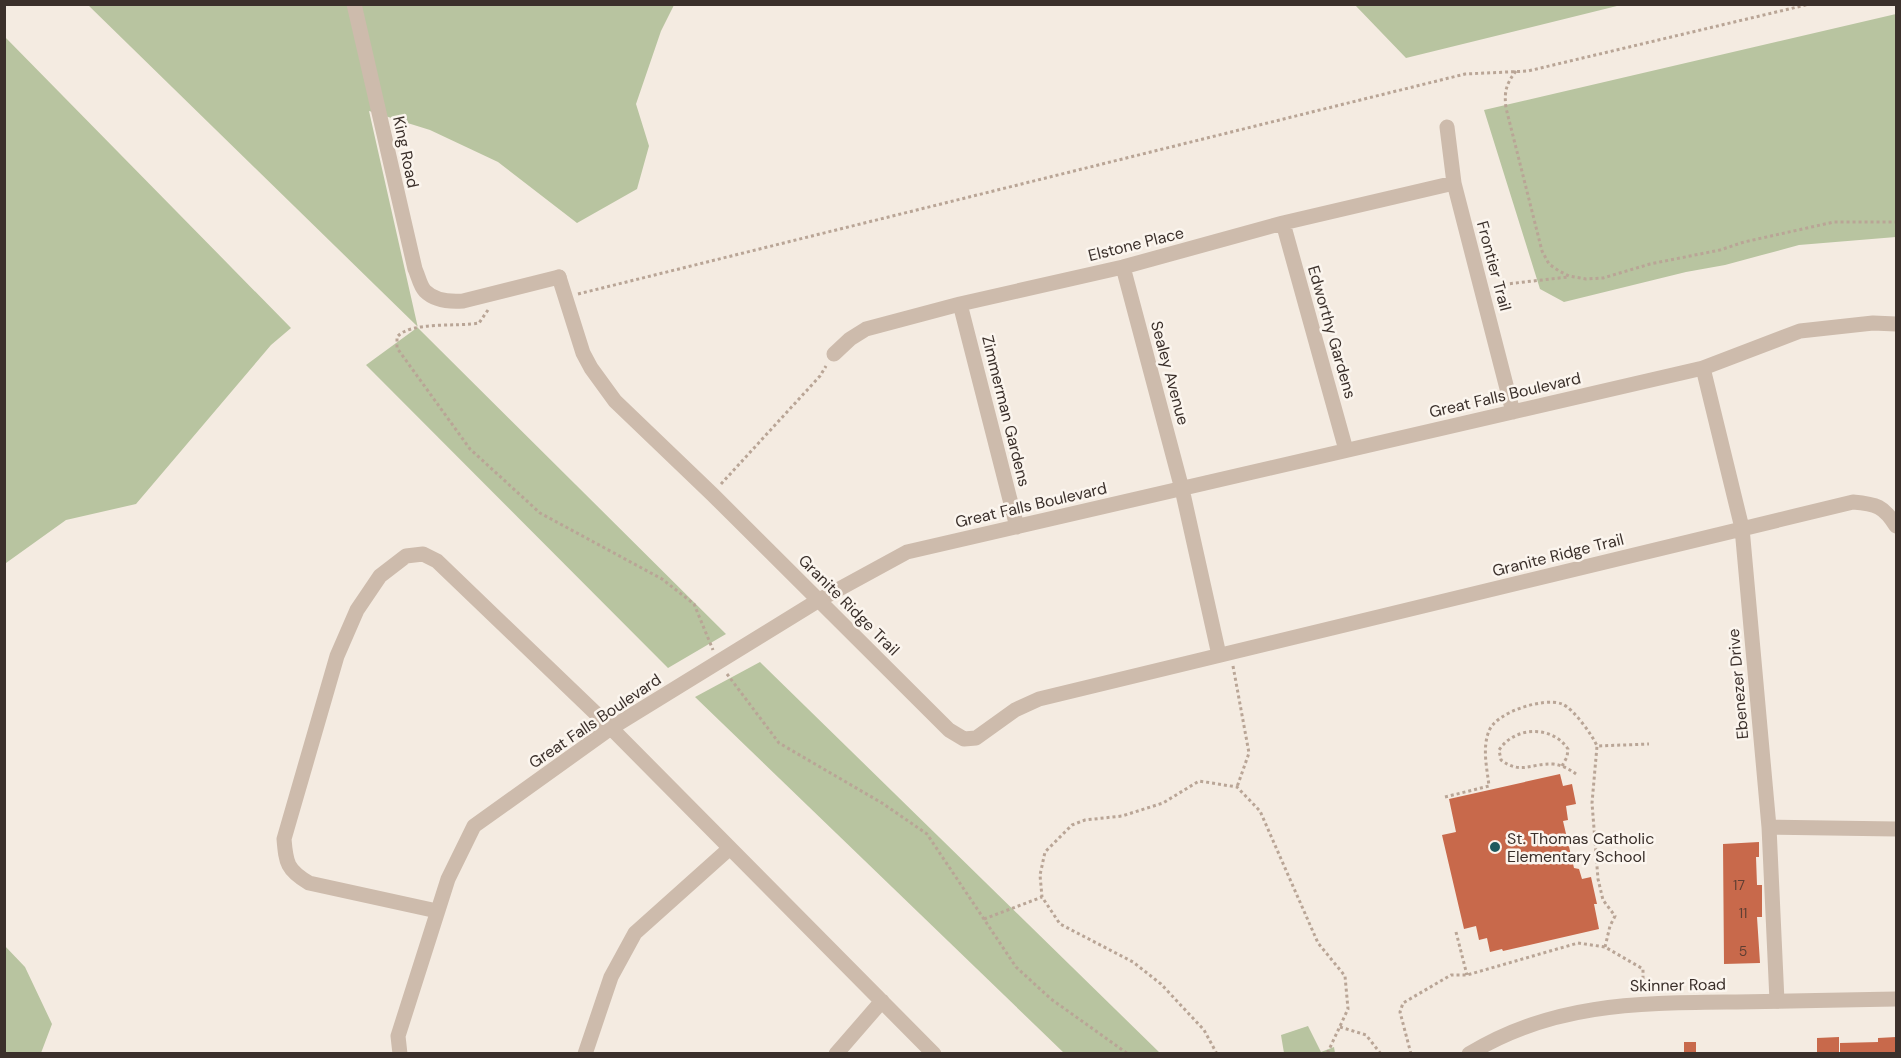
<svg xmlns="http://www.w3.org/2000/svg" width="1901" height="1058" font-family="'DM Sans',sans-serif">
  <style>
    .green { fill: #b8c4a0 }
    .building { fill: #c8694b }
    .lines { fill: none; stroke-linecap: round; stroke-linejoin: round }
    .path { stroke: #b9a596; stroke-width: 3; stroke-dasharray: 3 3; stroke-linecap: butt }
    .minor { stroke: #cdbbac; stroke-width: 15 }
    .tertiary { stroke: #cdbbac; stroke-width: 15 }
    .poi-dot { fill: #1f5a5e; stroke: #fbf5ee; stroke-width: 2 }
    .labels { text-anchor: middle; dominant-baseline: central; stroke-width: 5; stroke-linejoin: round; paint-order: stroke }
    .number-label { font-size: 14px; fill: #5e3e33 }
    .street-label { font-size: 16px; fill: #3b302b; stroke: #fbf5ee }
    .poi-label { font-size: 16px; fill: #3b302b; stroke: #fbf5ee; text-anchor: start }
  </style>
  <rect width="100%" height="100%" fill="#f4ebe1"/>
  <!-- green -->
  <path class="green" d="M88,5H674L661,31L636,104L649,146L637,189L577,223L498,162L430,130L369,111L418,328L726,634L668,668L366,365L418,327Z
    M1355,5H1621L1406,58Z
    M1896,14V237L1799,245L1725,265L1686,272L1564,302L1540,289L1484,110Z
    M5,37L291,328L271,345L136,504L66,520L6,563L5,568Z
    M760,662L1160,1053H1064L695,697Z
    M4,945L25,967L52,1024L41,1053H5Z
    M1308,1026L1321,1052L1334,1047L1335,1053H1284L1281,1035Z"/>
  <!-- building -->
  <path class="building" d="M1560,774L1563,786L1572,784L1576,804L1566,806L1568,820L1563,821L1574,868L1579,869L1582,879L1591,877L1597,904H1594L1599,929L1503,951L1502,949L1490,952L1487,938L1479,940L1476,926L1464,929L1442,835L1456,832L1449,799Z
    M1759,842V857H1756L1757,885H1762V917H1757L1760,963L1724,964L1723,844Z
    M1839,1037V1053H1817V1038Z
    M1896,1037V1053H1840V1043L1878,1042V1038Z
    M1684,1042H1696V1053H1684Z"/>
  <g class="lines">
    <!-- path -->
    <path class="path" d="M1516,71C1506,84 1504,92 1506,108L1542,251L1549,264L1559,271L1569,276L1586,279L1603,278L1650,264L1720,250L1744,242L1834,222H1896
      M1498,285L1568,277
      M578,294L1465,74L1528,71L1810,4
      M488,310L479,323C459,327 410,321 397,337V348L470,449L540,513L662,579L694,604L713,650
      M721,484L820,376L826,366
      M1233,666L1249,753L1237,787
      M727,674L779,743L882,803L927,834L1016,967L1051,999L1128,1054
      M1562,766L1567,757L1568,749C1552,725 1515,726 1499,750L1501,760C1521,775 1531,763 1553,764C1562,765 1569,769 1576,774
      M1445,797L1489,786C1487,768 1482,748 1489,731C1496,712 1544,697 1562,704C1573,708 1593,736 1597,746
      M984,919L1042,897
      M1456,932L1467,975
      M1605,947L1610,926L1615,916L1603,900L1598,879L1592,803L1597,746L1649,744
      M1340,1027L1366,1035L1381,1054
      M1217,1054L1204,1030L1161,984L1133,962L1060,924L1042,897L1040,875L1045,852L1072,825L1085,820L1122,816L1163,803L1199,781L1237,787L1260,811L1318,943L1345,976L1348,1009L1327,1054
      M1411,1054L1400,1012L1403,1003L1451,975H1467L1578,943L1605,947L1643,969V982"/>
    <!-- minor -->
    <path class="minor" d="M1447,127L1454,183L1513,412
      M1283,223L1346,450
      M1123,267L1182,489L1219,655
      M559,277L583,353L591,368L615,401L712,494L949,730L964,739L976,738L1015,710L1039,699L1853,502C1876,504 1884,506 1896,526
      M960,304L1017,527
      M834,354L850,339L866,329L960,304L1123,267L1283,223L1454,183
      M1703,368L1742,528L1769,827L1777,1001
      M1769,827L1896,829
      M437,911L309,883C287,870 286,863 284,839L337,656L357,610L380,576L406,556L423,554L437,561L611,728L934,1054
      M400,1054L398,1036L448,879L474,826L611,728L819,600L907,552L1703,368L1800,331L1873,323L1896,324
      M585,1054L611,977L635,933L730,848
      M836,1054L882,1001"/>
    <!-- tertiary -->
    <path class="tertiary" d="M354,4L415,269C418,275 420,286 425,291C435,301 450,302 463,301L559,277
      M1469,1054C1554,1002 1640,1003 1736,1002C1789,1001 1843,1000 1896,999"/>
  </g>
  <!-- markers -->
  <circle class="poi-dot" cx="1495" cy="847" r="6"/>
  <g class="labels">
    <!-- number labels -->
    <g class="number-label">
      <text x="1739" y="885">17</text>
      <text x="1743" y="913">11</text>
      <text x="1743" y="951">5</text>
    </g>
    <!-- street labels -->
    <g class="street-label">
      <text transform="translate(406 152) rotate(78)">King Road</text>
      <text transform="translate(1136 244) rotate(-14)">Elstone Place</text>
      <text transform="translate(1494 266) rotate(75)">Frontier Trail</text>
      <text transform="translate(1332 332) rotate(74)">Edworthy Gardens</text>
      <text transform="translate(1170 373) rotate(75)">Sealey Avenue</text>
      <text transform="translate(1505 395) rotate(-13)">Great Falls Boulevard</text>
      <text transform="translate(1006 411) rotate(76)">Zimmerman Gardens</text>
      <text transform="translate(1031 505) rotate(-13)">Great Falls Boulevard</text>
      <text transform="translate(1558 555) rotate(-14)">Granite Ridge Trail</text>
      <text transform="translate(849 605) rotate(45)">Granite Ridge Trail</text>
      <text transform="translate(1738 684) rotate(-95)">Ebenezer Drive</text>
      <text transform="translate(595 721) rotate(-34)">Great Falls Boulevard</text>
      <text transform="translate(1678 985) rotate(-1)">Skinner Road</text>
    </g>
    <!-- poi labels -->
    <g class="poi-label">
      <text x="1507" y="838">St. Thomas Catholic<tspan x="1507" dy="18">Elementary School</tspan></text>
    </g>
  </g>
  <!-- border -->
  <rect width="1901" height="1058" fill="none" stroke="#3b302b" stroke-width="12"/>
</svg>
